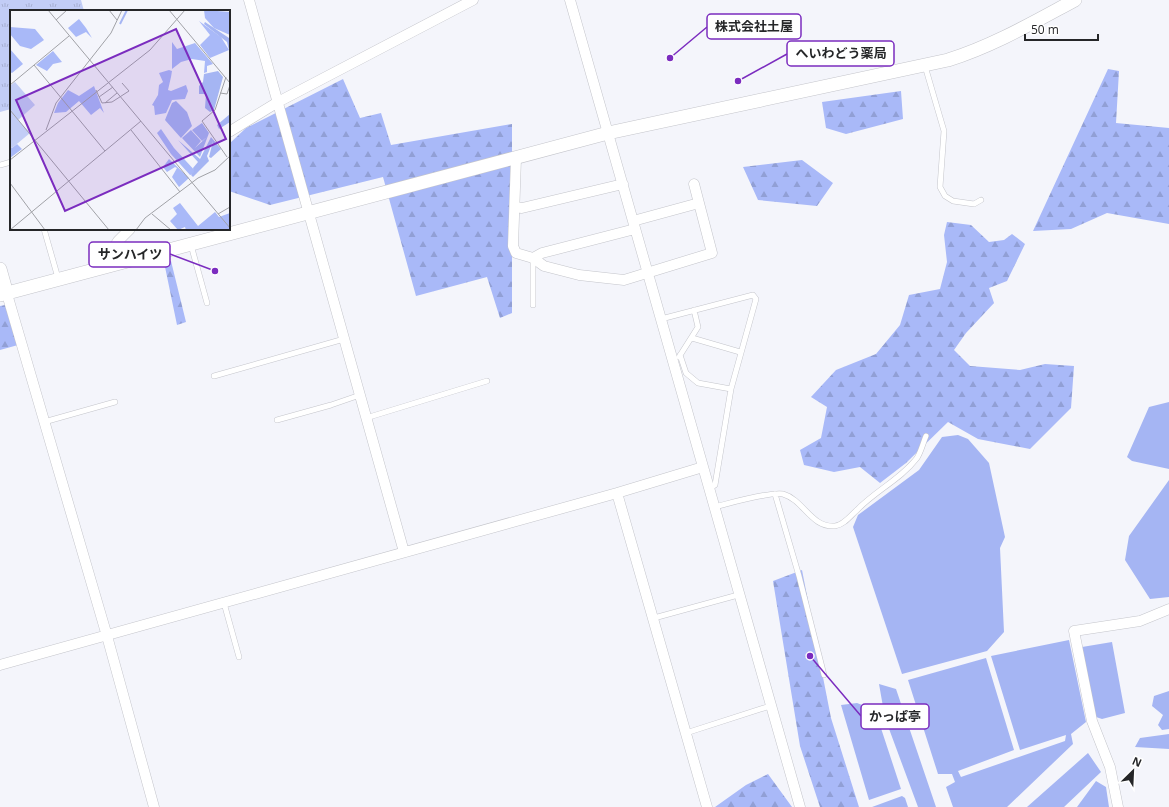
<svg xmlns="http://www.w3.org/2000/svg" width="1169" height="807" font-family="'Open Sans','Noto Sans JP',sans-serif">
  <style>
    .forest { fill: url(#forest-firs) }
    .park { fill: url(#park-tufts) }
    .water { fill: #a5b5f3 }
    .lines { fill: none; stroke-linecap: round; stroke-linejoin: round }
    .service-casing { stroke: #c4c5cb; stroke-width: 6 }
    .minor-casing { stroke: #c4c5cb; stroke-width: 11 }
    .tertiary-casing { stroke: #c4c5cb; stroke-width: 14 }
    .service { stroke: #fff; stroke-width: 5 }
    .minor { stroke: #fff; stroke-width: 10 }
    .tertiary { stroke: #fff; stroke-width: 13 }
    .inset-river { fill: none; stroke: #a5b5f3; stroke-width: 2 }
    .inset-road { fill: none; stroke: #a1a2a7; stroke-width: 1 }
    .view { fill: #7b2cbf; fill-opacity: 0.15; stroke: #7b2cbf; stroke-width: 2 }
    .inset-edge { fill: none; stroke: #252628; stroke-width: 2 }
    .leader { fill: none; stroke: #7b2cbf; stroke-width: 1.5 }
    .callout-dot { fill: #7b2cbf; stroke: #fff; stroke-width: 1.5 }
    .callout { fill: #fff; stroke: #7b2cbf; stroke-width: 1.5 }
    .callout-label { font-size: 13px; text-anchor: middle; font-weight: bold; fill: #252628 }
  </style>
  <defs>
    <pattern id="forest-firs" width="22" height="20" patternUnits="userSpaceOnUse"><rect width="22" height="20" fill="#a9b9f8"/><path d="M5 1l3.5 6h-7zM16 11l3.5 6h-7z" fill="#919fd5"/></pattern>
    <pattern id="park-tufts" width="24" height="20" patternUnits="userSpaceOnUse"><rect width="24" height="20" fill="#c2cdf6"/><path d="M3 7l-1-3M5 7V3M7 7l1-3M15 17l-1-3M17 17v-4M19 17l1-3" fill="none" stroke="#a7b0d3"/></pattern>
  </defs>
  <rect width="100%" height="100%" fill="#f4f5fb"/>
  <!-- forest -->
  <path class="forest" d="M1108,69L1119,71L1116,123L1169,128V224L1107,213L1071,229L1033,231Z
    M343,79L360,118L381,113L391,145L512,124V313L500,318L487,277L416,296L383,177L270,205L229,191V144L246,128Z
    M901,91L903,119L846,134L826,128L822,102Z
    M802,160L833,183L817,206L758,200L743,167Z
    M947,222L971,225L989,242L1004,240L1012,234L1025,244L1007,281L989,288L994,303L966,333L954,350L970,366L1020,370L1045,364L1074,366L1071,408L1030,449L978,439L948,422L906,463L880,483L860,467L834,472L804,465L800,450L821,438L827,407L811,397L836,370L876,354L900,325L909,295L940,289L947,262L944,235Z
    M171,261L186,322L177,325L164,262Z
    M5,305L18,345L0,350V306Z
    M802,570L831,718L859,807H820L800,746L773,581Z
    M768,774L792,807H715L746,785Z"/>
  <!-- park -->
  <path class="park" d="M0,0H81L84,11H11V109L0,112Z"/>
  <!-- water -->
  <path class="water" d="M1169,402V469L1132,461L1127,457L1149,407Z
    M958,435L968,439L989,463L1005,537L1000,548L1004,632L987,651L902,674L853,527L858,515L919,470L942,437Z
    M1169,480V597L1150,599L1125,560L1129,536Z
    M1069,640L1086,722L1071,734L1073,744L1007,807H953L946,787L955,782L952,774H938L908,680L986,658L1014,750L958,771L961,777L1065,741L1066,735L1020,750L991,656Z
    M1112,642L1125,713L1102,719L1096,717L1082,647Z
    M879,684L896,689L936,807H918L885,718Z
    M1169,691V729L1162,730L1158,725L1163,715L1152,706L1154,696Z
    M857,703L875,710L901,789L869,800L841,705Z
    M1169,734V749L1135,747L1140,738Z
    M1088,753L1101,772L1064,807H1027Z
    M1096,781L1106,787L1109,807H1077Z
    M902,796L905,798L908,807H872Z"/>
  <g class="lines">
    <defs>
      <path id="service" d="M925,66L944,131L940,187L945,196L953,201L974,204L981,200
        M0,165L11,162
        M44,229L58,278
        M191,245L207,303
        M533,305V258
        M661,319L753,295L756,299L731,389L715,485L709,489
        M692,338L740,352
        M680,355L686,373L698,383L731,389
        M679,357L698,327L694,310
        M214,376L344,339
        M366,418L487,381
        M277,420L331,405L360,395
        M44,422L115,402
        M775,494L799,576L824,675
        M714,507C727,504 772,491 783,494C804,500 811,528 835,526C844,525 851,515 857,510C875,491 901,479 917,458C921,452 923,443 926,436
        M224,603L239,657
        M654,618L738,595
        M686,733L770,706"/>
      <path id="minor" d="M249,0L404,552
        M570,0L800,807
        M229,132L278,102L473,0
        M516,158L513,246L516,253L533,258L544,266L579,275L624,280L712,253L694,184
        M515,207L522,208L623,184
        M633,221L699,203
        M533,258L542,253L635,229
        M100,269L118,241L130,229
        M7,294L107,636L154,807
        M617,493L707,807
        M0,665L617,493L703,467
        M1118,807L1110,767L1092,721L1074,631L1140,621L1169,609"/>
      <path id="tertiary" d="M0,269L7,294
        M0,295L608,133L948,60C993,46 1034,22 1075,0"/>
    </defs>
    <!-- service casing -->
    <use href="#service" class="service-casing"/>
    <!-- minor casing -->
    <use href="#minor" class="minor-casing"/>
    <!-- tertiary casing -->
    <use href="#tertiary" class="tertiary-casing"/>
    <!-- service -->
    <use href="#service" class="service"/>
    <!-- minor -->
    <use href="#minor" class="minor"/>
    <!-- tertiary -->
    <use href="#tertiary" class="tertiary"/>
  </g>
  <!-- overview -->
  <g transform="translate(10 10)">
    <rect width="220" height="220" fill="#f4f5fb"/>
    <path d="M194,0L220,2V25L204,18L195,8ZM69,9L76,18L82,28L76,22L66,27L58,18ZM189,11L211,27L219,40L200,48L190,35L200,25ZM0,17L25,19L34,30L21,39L10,36L0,24ZM162,32L167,39L185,33L203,54L197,56V62L194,63L195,51L182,49L171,52L162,59ZM0,39L13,54L2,63L0,62ZM43,41L52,52L43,54L37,61L26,55ZM159,60L162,61L161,67L158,80L161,81L176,75L178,81L175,89L162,90L156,103L145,105L144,96L142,95L148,85L149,75L153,72L149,63ZM84,76L94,103L90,98L81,105L69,91L56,102L44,103L48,93L58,80L69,86ZM151,119L164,138L187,163L180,165L161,144L147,123ZM7,134L12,139L0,148V136L2,138ZM159,149L179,168L169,177L162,167L167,158L165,157L157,162L153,157ZM170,193L188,216L205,202L209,207L220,203V220H176L175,217L168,220L160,211L167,204L163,198Z" fill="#a9b9f8"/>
    <path d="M5,72L25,95L8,110L20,123L2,138L0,135V76Z" fill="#c2cdf6"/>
    <path d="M195,12L219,28L220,44L217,32L194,14ZM208,61L213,67L204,100L200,102L195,98L196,84H189V76L193,72L194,64ZM166,91L177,102L182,116L171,128L155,110L162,93ZM220,104V112L209,119L207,115ZM192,113L199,123L190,147L172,128L181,120L191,131L185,138L197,127L192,131L182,120ZM201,127L211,139L201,148L199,147L203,131L197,146L199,151L183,167L181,165L184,162L183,158L188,152L168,130L190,149Z" fill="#a5b5f3"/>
    <path class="inset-river" d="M110,14L117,0"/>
    <path class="inset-road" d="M38,0L220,218M99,0L107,10M159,0L220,73M46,10L57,0M24,55L95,141M216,67L205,100L192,111L217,147M0,75L59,26M86,80L92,93L102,92L119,81L112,73M210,83L217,84L220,75M89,87L103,77M95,93L107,83M0,100L99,220M36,120L46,93L101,23L112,0M121,120L170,182M0,150L140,40L175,0M0,173L35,220M142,204L161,220M208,204L220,197M0,220L131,111M126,220L135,208L188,168L205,160L220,146"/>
    <path class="view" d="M166,19L216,129L55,201L6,90Z"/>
    <rect width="220" height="220" class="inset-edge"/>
  </g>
  <!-- callouts -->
  <path class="leader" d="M670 58L707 27M738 81L787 54M215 271L170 254M810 656L861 716"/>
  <g class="callout-dot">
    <circle cx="670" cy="58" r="4"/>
    <circle cx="738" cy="81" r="4"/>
    <circle cx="215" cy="271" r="4"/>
    <circle cx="810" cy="656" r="4"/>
  </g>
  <g class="callout">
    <rect x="707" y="14" width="94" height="25" rx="4"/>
    <rect x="787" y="41" width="107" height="25" rx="4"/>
    <rect x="89" y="242" width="81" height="25" rx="4"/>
    <rect x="861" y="704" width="68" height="25" rx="4"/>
  </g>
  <g class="callout-label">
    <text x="754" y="31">株式会社土屋</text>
    <text x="841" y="58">へいわどう薬局</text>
    <text x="130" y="259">サンハイツ</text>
    <text x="895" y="721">かっぱ亭</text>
  </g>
  <!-- north arrow -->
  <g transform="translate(1133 771) rotate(24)" stroke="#ffffff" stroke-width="3" paint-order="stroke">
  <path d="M0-3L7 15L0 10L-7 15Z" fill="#252628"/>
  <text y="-6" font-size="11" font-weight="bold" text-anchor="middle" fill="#252628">N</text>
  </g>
  <!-- scale -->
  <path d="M1025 34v6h73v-6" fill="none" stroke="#252628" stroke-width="2"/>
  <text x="1031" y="34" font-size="12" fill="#252628" stroke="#ffffff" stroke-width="3" paint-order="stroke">50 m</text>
</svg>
